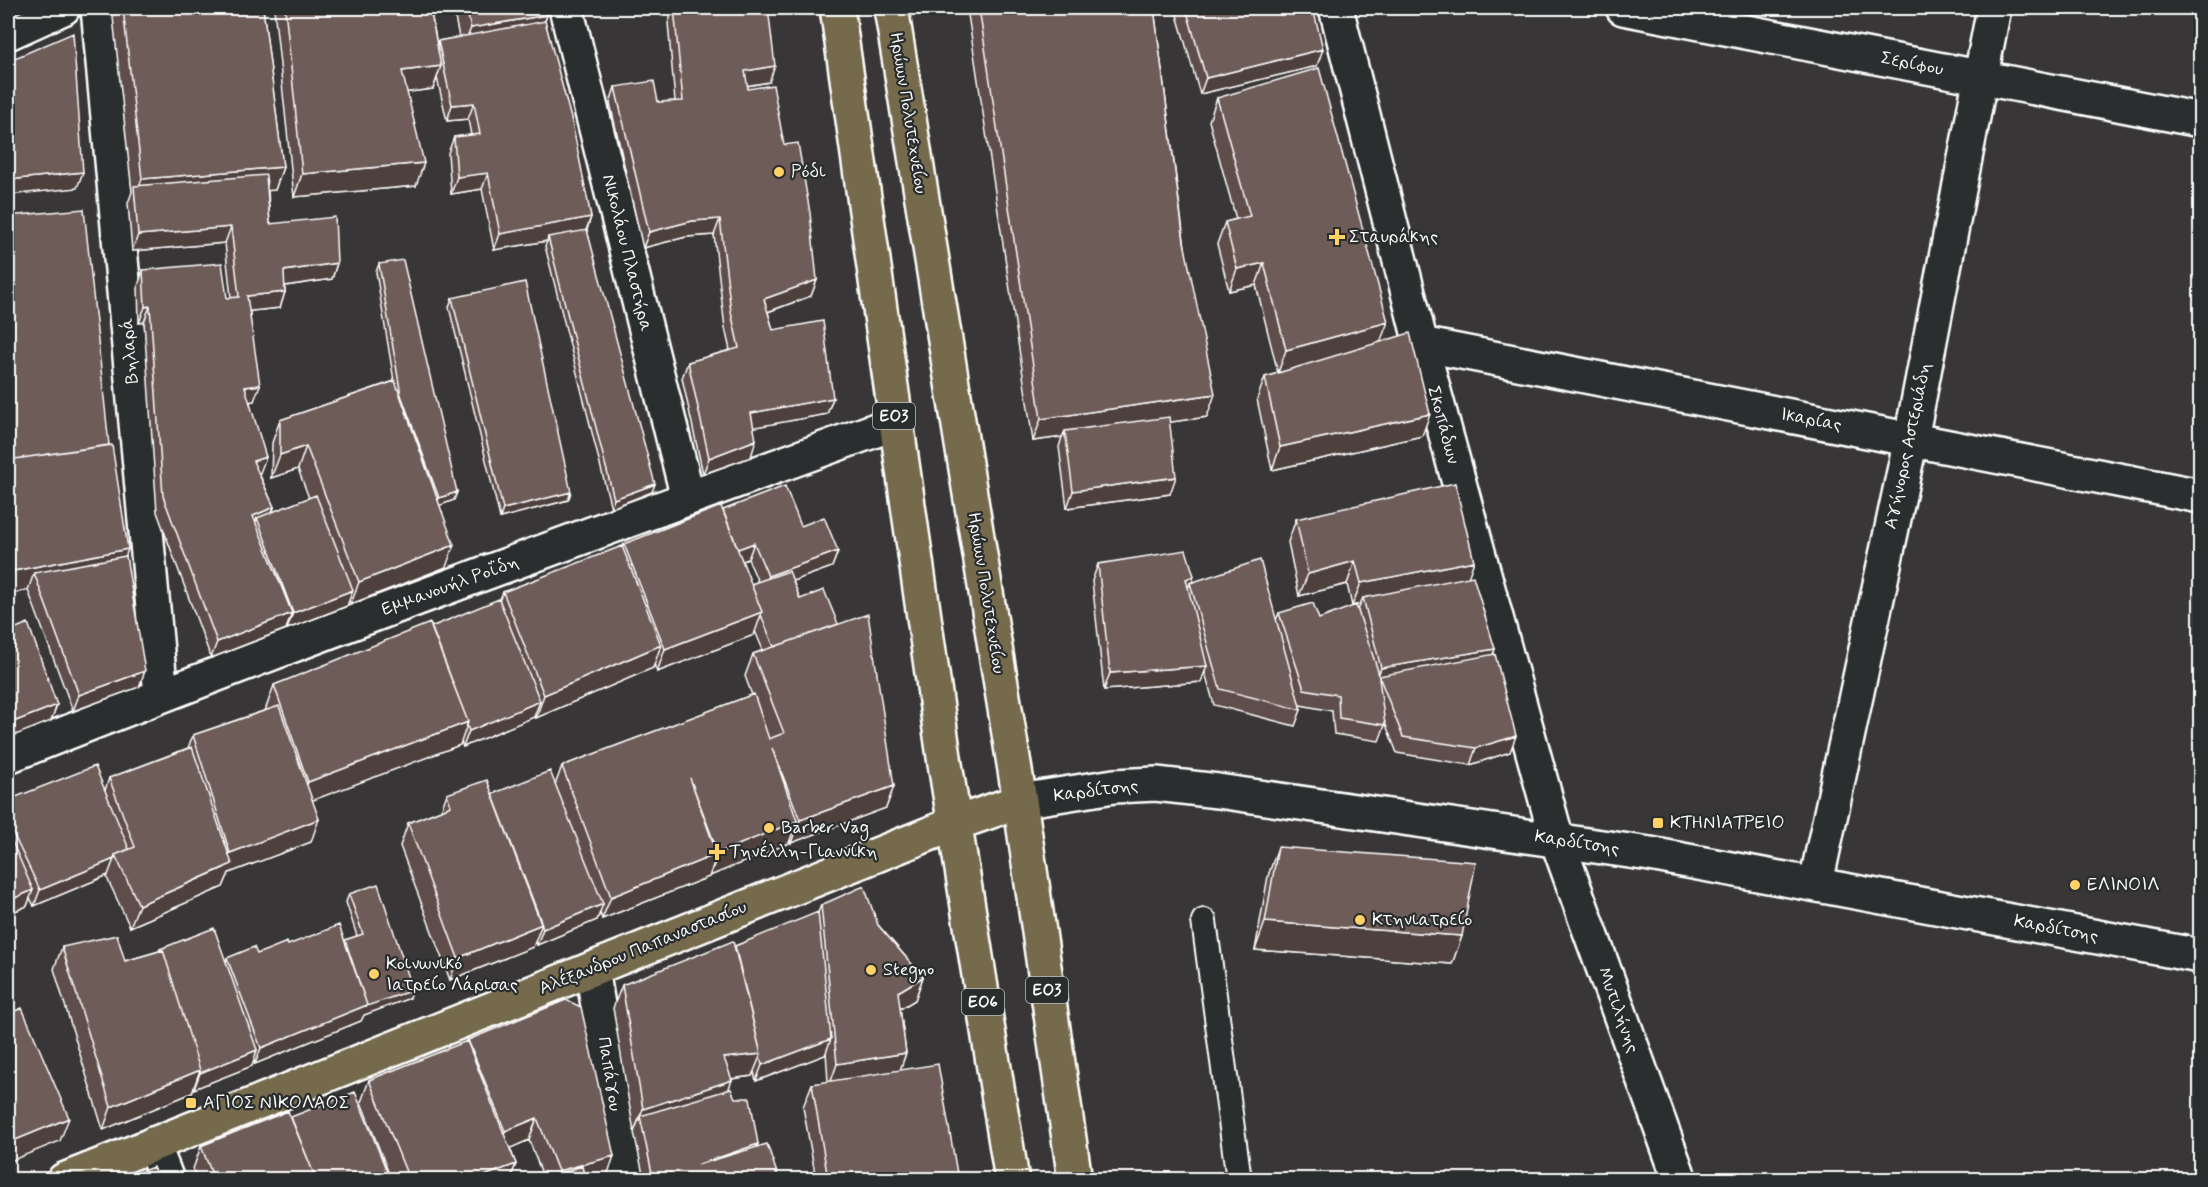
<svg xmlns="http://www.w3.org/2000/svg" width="2208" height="1187" font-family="Mynerve,sans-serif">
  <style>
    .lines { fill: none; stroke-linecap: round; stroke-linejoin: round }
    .lane-casing { stroke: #fff; stroke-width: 28 }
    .street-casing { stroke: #fff; stroke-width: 38 }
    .secondary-casing { stroke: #fff; stroke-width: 38 }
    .primary-casing { stroke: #fff; stroke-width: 38 }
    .lane { stroke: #2a2d2e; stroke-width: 24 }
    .street { stroke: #2a2d2e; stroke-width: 33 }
    .secondary { stroke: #2a2d2e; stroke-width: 33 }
    .primary { stroke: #746b4b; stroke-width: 33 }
    .wall { fill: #5f4e4c; stroke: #fff; stroke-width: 1.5; fill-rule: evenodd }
    .shaded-wall { fill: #4d403e; stroke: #fff; stroke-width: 1.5 }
    .building { fill: #6e5b58; stroke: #fff; stroke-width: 1.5 }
    .poi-dot { fill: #ffd166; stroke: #2a2d2e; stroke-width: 2 }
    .labels { text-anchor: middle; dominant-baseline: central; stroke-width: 4.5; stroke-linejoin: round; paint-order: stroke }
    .shield { fill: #2a2d2e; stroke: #bfc0c0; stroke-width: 1.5 }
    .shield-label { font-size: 16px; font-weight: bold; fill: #fff }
    .street-label { font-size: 18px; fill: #fff; stroke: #2a2d2e }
    .poi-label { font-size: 18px; fill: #fff; stroke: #2a2d2e; text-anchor: start }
  </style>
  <rect width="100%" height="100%" fill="#383636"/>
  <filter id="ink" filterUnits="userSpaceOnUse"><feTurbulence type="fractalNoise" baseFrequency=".0167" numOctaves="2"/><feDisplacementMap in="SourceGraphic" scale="12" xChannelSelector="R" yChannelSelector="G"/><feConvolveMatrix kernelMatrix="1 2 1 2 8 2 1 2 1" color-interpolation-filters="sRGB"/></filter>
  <g filter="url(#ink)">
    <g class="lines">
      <defs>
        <path id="lane" d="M1204,921L1239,1180"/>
        <path id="street" d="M98,8L161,695
          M566,8L688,498
          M1336,8L1421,344L1557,840L1680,1180
          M1623,8L2200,120
          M8,33L63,8
          M1421,344L2200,496
          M8,756C301,639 598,531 895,423
          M1816,883L1911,439L1994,8
          M592,969L627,1180
          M153,1144L167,1180"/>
        <path id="secondary" d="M1020,801L1114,786L1156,784L1218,791L1650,854L2200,956"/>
        <path id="primary" d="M837,8L945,764L1012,1180
          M891,8L1020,801L1075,1180
          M64,1180L954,824L1020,801"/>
      </defs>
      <!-- lane casing -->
      <use href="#lane" class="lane-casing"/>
      <!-- street casing -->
      <use href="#street" class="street-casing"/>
      <!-- secondary casing -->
      <use href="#secondary" class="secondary-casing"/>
      <!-- primary casing -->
      <use href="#primary" class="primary-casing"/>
      <!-- lane -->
      <use href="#lane" class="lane"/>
      <!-- street -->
      <use href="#street" class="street"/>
      <!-- secondary -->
      <use href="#secondary" class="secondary"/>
      <!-- primary -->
      <use href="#primary" class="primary"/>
    </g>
    <!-- wall -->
    <path class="wall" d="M117,8H263L283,167L275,190H268L270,224L337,263L332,279L285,286V292L280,308L250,311L254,401H250L260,473H259L274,507L273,512L309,498L298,469L271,478L272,443L280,420L394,381L376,272L379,264L457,492L454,500L440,505L446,567L351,604L349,600L347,606L287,629V627L286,629L211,658L157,512L144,322L139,323L138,286L143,270L227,298H231L225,243L132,251L128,203L132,192L113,17Z
      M274,8H430L437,44L438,41L459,37L453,8H545L547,15L545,21L591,217L587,230L652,492L611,508L545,246L547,241L494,250L482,189L451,194L448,153L454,137L471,135L468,119L447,121L437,78L433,89L407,92L416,186L294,197Z
      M674,8L769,82L747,86L748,89L784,145L817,280L811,296L768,312L773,330L833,398L827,414L754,427L751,457L703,474L682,378L688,362L730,350L725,328L714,235L686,237L643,248L610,103L615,87L658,102L675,101L668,23Z
      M967,8H1154L1207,417L1169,422L1170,494L1067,508L1059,447L1062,437L1033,441Z
      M1180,8H1313L1317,66L1200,94L1177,15Z
      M1217,98L1381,342L1422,436L1272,470L1257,399L1265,377L1278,373L1256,285L1229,291L1217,244L1225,222L1236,219L1209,121Z
      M452,298L571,492L568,500L500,518L449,307Z
      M109,445L126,556L139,687L73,711L28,590L8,594Z
      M723,510L801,526L838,551L832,567L793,581L800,599L894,786L886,808L791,843L790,840L789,843L710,876L709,874V877L602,919L600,913L597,920L537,945L535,941L533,947L450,980L400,846L408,823L441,810L447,794H492L555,785L562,766L752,695L745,676L753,654L763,650L755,631L754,635L657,672L654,664L653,668L536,718L535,714L534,717L463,747L461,741L460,745L312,800L311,842L229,873L223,887L130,927L107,878L108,875L34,906L30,898L27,906L8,914V800L105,790L109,778L188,748L193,735L266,710V708L274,685L431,627L499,601L503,592L622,548L624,544ZM748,559L758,582L751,584L742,561Z
      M1296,519L1469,577L1495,649L1493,655L1510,752L1470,765L1397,753L1384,720L1385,725L1379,741L1334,734L1332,711L1300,705L1301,710L1295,726L1214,705L1205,672L1201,682L1104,690L1092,581L1098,564L1192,583L1276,620L1279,613L1319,619L1358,611L1360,604L1352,606L1347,584L1299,596L1288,542Z
      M1278,847L1462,936L1452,964L1255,950L1268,876Z
      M349,894L413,990L410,998L364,1015L361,1021L255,1064L254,1060L252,1066L194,1089V1088L192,1093L103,1130L54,969L62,947L125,961L159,951L160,949L226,961L227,958L257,954L288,945L345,940L357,936L346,902Z
      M821,905L878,925L923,977L915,1000L900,1009L906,1053L900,1070L958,1179H816L803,1107L812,1084L828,1082L826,1052L825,1055L756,1081L754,1072L752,1076L732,1079L728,1090L757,1147L779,1179H644L634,1132L613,1008L622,985L735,946L818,913Z
      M468,1040L606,1179H544L529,1140L510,1148L516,1164L510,1179H391L361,1102L369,1080L467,1042Z
      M291,1117L390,1179H197L193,1169L201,1146Z"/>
    <!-- shaded-wall -->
    <path class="shaded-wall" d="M8,8H29L8,17Z
      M547,15L539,37L462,51L471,28Z
      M1323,49L1317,66L1200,94L1206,78Z
      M441,66L433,89L394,94L402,71Z
      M775,66L769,82L739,87L745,71Z
      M474,103L468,119L447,121L452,105Z
      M424,163L416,186L294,197L302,174Z
      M283,167L275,190L136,202L135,197L142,179Z
      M83,172L77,188L8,195V180Z
      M488,173L482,189L451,194L457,177Z
      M591,217L585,233L548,237L547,241L494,250L500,234Z
      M720,219L714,235L686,237L643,248L649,232L692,221Z
      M231,227L225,243L132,251L138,235Z
      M337,263L332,279L278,287L284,271Z
      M1264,263L1256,285L1229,291L1237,269Z
      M817,280L811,296L759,315L764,299Z
      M285,292L280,308L242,312L247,296Z
      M150,306L144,322L139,323L145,307Z
      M1388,322L1379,345L1278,373L1286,350Z
      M260,385L254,401L240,403L245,387Z
      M1215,394L1207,417L1065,437V431L1062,437L1033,441L1041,419Z
      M833,398L827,414L745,429L751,413Z
      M1430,414L1422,436L1272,470L1280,447Z
      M756,440L751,457L703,474L709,458Z
      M306,446L298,469L271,478L280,455Z
      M266,457L260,473L247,477L253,461Z
      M1176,477L1170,494L1067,508L1073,491Z
      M655,484L652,492L611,508L614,499Z
      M457,492L454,500L436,507L439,498Z
      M571,492L568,500L500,518L503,509Z
      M274,507L269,523L257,518L253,530V516Z
      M754,543L748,559L730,566L735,550Z
      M454,545L446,567L351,604L359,582Z
      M128,549L120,572L34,573L28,590L8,594V572Z
      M838,551L832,567L762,592L768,576Z
      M1355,561L1347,584L1299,596L1308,574Z
      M1474,561L1466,584L1363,598L1360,604L1352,606L1361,583Z
      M1194,576L1191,586L1190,583L1186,593V579Z
      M353,590L347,606L287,629L293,613Z
      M762,612L754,635L657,672L665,649Z
      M292,613L286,629L211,658L217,642Z
      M661,645L653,668L536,718L544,695Z
      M1495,649L1489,665L1379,676L1375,684L1381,668Z
      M1207,666L1201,682L1104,690L1110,673Z
      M145,671L139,687L73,711L79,695Z
      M540,701L534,717L463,747L469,731Z
      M57,705L51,721L8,738V724Z
      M468,722L460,745L300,805L308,782Z
      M1516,736L1510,752L1470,765L1476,748Z
      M894,786L886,808L791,843L800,820Z
      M319,819L311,842L229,873L223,887L130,927L139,905L224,868L230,853Z
      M797,821L789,843L710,876L718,853Z
      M717,854L709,877L602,919L611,897Z
      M114,859L108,875L34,906L40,890Z
      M33,890L27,906L8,914V901Z
      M603,904L597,920L537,945L543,929Z
      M1265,922L1462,936L1452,964L1255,950Z
      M542,924L533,947L450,980L458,958Z
      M923,977L915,1000L890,1015L898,992Z
      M413,990L410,998L364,1015L361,1021L255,1064L261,1048L367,1005Z
      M831,1039L825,1055L756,1081L762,1065Z
      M257,1050L252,1066L194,1089L200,1073Z
      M906,1053L898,1076L829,1087L837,1064Z
      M761,1054L752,1076L715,1081L724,1058Z
      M200,1070L192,1093L103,1130L111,1107Z
      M732,1080L724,1102L640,1116L634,1132L643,1109Z
      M69,1118L60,1141L8,1162V1143Z
      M537,1118L529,1140L497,1154L505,1131Z
      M758,1144L752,1161L697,1165Z
      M614,1156L606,1179H555L558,1171Z
      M516,1164L510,1179H476Z
      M670,1173L667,1179H652L653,1178Z"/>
    <!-- building -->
    <path class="building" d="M123,8H263L283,167L142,179Z
      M285,8H430L441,66L402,71L424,163L302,174Z
      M466,8H545L547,15L471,28Z
      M674,8H768L775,66L745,71L748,89L773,85L784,145L798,143L810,213L817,280L764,299L773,330L823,321L833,398L751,413L756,440L709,458L688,362L739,348L731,312L720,219L692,221L649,232L615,87L654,81L658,102L683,101Z
      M979,8H1154L1184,242L1215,394L1041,419Z
      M1186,8H1313L1323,49L1206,78Z
      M545,21L572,122L591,217L500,234L488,173L457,177L454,137L480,134L474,103L452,105L438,41Z
      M73,33L83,172L8,180V61Z
      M1319,68L1388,322L1286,350L1264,263L1237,269L1225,222L1250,216L1217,98Z
      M266,175L270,224L335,217L337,263L284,271L285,292L247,296L260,385L245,387L266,457L253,461L274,507L253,516L292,613L217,642L163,496L150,306L145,307L143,270L222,263L227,298L239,297L231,227L138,235L134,186Z
      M84,209L109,445L8,460V216Z
      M587,230L655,484L614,499L548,237Z
      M403,260L457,492L439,498L401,395L379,264Z
      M525,282L571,492L503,509L452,298Z
      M1410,333L1430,414L1280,447L1265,377Z
      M395,381L454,545L359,582L306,446L280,455V420Z
      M1169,417L1176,477L1073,491L1065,431Z
      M112,445L128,549L8,572V460Z
      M1455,483L1474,561L1361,583L1355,561L1308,574L1296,519Z
      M785,486L801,526L824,517L838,551L768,576L754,543L738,549L723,510Z
      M316,495L353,590L293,613L257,518Z
      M721,506L762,612L665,649L624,544Z
      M622,546L661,645L544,695L503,592Z
      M1186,550L1194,576L1186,579L1207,666L1110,673L1098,564Z
      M126,556L145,671L79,695L34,573Z
      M1260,560L1301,710L1220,689L1190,583Z
      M789,571L800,599L824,590L838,624L774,647L761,615L762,612L751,584Z
      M1473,576L1495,649L1381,668L1363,598Z
      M499,599L540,701L469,731L467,725L468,722L431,627Z
      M1313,603L1319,619L1356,605L1378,671L1385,725L1339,718L1338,695L1304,689L1279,613Z
      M868,614L894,786L800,820L772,748L797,821L718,853L690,778L717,854L611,897L562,766L754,694L769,739L784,733L753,654Z
      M28,623L57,705L8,724V630L9,631Z
      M430,623L468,722L308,782L274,685Z
      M1495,654L1516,736L1476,748L1403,737L1379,676Z
      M279,706L319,819L230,853L193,735Z
      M192,747L232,864L139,905L115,855L135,847L109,778Z
      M95,766L129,849L115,855L114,859L40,890L8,823V800Z
      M550,771L603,904L543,929L492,794Z
      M487,780L542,924L458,958L408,823L451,806L447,794Z
      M8,832L33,890L8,901Z
      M1278,847L1476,862L1462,936L1265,922Z
      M378,884L413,990L367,1006V1005L345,940L363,934L349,894Z
      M864,886L878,925L923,977L898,992L906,1053L837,1064L821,905Z
      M818,912L831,1039L762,1065L760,1056L761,1054L735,946Z
      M339,925L367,1005L261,1048L227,958L254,947L257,954L287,942L288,945Z
      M214,928L257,1050L200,1073V1070L163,950L161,951L160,949Z
      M117,935L125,961L163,950L200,1070L111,1107L62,947Z
      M733,941L761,1054L724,1058L732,1080L643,1109L622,985Z
      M566,1000L581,1007L614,1156L558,1171L537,1118L505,1131L468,1040Z
      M22,1008L69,1118L8,1143V1014Z
      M467,1041L516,1164L476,1179H409L369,1080Z
      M938,1064L958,1179H828L812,1084Z
      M731,1089L735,1098H750L758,1144L697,1165L767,1144L779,1179H671L670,1173L653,1178L640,1116Z
      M355,1092L390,1179H316L291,1117Z
      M288,1111L316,1179H214L201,1146Z
      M582,1166L585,1179H542Z
      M153,1167L158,1179H122Z"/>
  </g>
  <!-- markers -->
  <g class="poi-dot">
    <circle cx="779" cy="172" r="6"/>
    <path d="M1334 228h6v6h6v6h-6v6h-6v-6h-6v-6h6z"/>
    <rect x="1652" y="817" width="12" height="12" rx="3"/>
    <circle cx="769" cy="828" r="6"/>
    <path d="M714 843h6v6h6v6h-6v6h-6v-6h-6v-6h6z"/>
    <circle cx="2075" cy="885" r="6"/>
    <circle cx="1360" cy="920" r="6"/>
    <circle cx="871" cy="970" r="6"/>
    <circle cx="374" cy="974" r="6"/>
    <rect x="185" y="1097" width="12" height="12" rx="3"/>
  </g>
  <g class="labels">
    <!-- shield labels -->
    <g class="shield">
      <rect x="873" y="403" width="42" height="26" rx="4.5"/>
      <rect x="1026" y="977" width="42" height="26" rx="4.5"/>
      <rect x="962" y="989" width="42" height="26" rx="4.5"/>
    </g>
    <g class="shield-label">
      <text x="894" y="416">ΕΟ3</text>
      <text x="1047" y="990">ΕΟ3</text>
      <text x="983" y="1002">ΕΟ6</text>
    </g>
    <!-- street labels -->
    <g class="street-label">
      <text transform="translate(1912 64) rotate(11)">Σερίφου</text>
      <text transform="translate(908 113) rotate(81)">Ηρώων Πολυτεχνείου</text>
      <text transform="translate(627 253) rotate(76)">Νικολάου Πλαστήρα</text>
      <text transform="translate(130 351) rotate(-95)">Βηλαρά</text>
      <text transform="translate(1811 420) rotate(11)">Ικαρίας</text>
      <text transform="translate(1443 425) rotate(75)">Σκοπάδων</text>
      <text transform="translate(1908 446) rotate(-78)">Αγήνορος Αστεριάδη</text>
      <text transform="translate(450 586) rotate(-20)">Εμμανουήλ Ροΐδη</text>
      <text transform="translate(986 593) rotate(81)">Ηρώων Πολυτεχνείου</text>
      <text transform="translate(1096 791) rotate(-7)">Καρδίτσης</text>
      <text transform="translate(1577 843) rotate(9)">Καρδίτσης</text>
      <text transform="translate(2056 929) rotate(11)">Καρδίτσης</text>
      <text transform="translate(643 948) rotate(-22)">Αλέξανδρου Παπαναστασίου</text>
      <text transform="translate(1618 1010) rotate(70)">Μυτιλήνης</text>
      <text transform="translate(609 1074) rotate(81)">Παπάγου</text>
    </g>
    <!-- poi labels -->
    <g class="poi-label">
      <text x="791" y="172">Ρόδι</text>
      <text x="1349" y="237">Σταυράκης</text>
      <text x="1670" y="823">ΚΤΗΝΙΑΤΡΕΙΟ</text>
      <text x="781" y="828">Barber Vag</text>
      <text x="729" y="852">Τηνέλλη-Γιαννίκη</text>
      <text x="2087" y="885">ΕΛΙΝΟΙΛ</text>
      <text x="1372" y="920">Κτηνιατρείο</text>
      <text x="386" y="964">Κοινωνικό<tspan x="386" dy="21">Ιατρείο Λάρισας</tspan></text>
      <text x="883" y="970">Stegno</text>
      <text x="203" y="1103">ΑΓΙΟΣ ΝΙΚΟΛΑΟΣ</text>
    </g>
  </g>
  <!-- margin -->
  <rect width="2208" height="1187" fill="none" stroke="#2a2d2e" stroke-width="30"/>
  <rect x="15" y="15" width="2178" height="1157" fill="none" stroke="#fff" stroke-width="2" filter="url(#ink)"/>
</svg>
